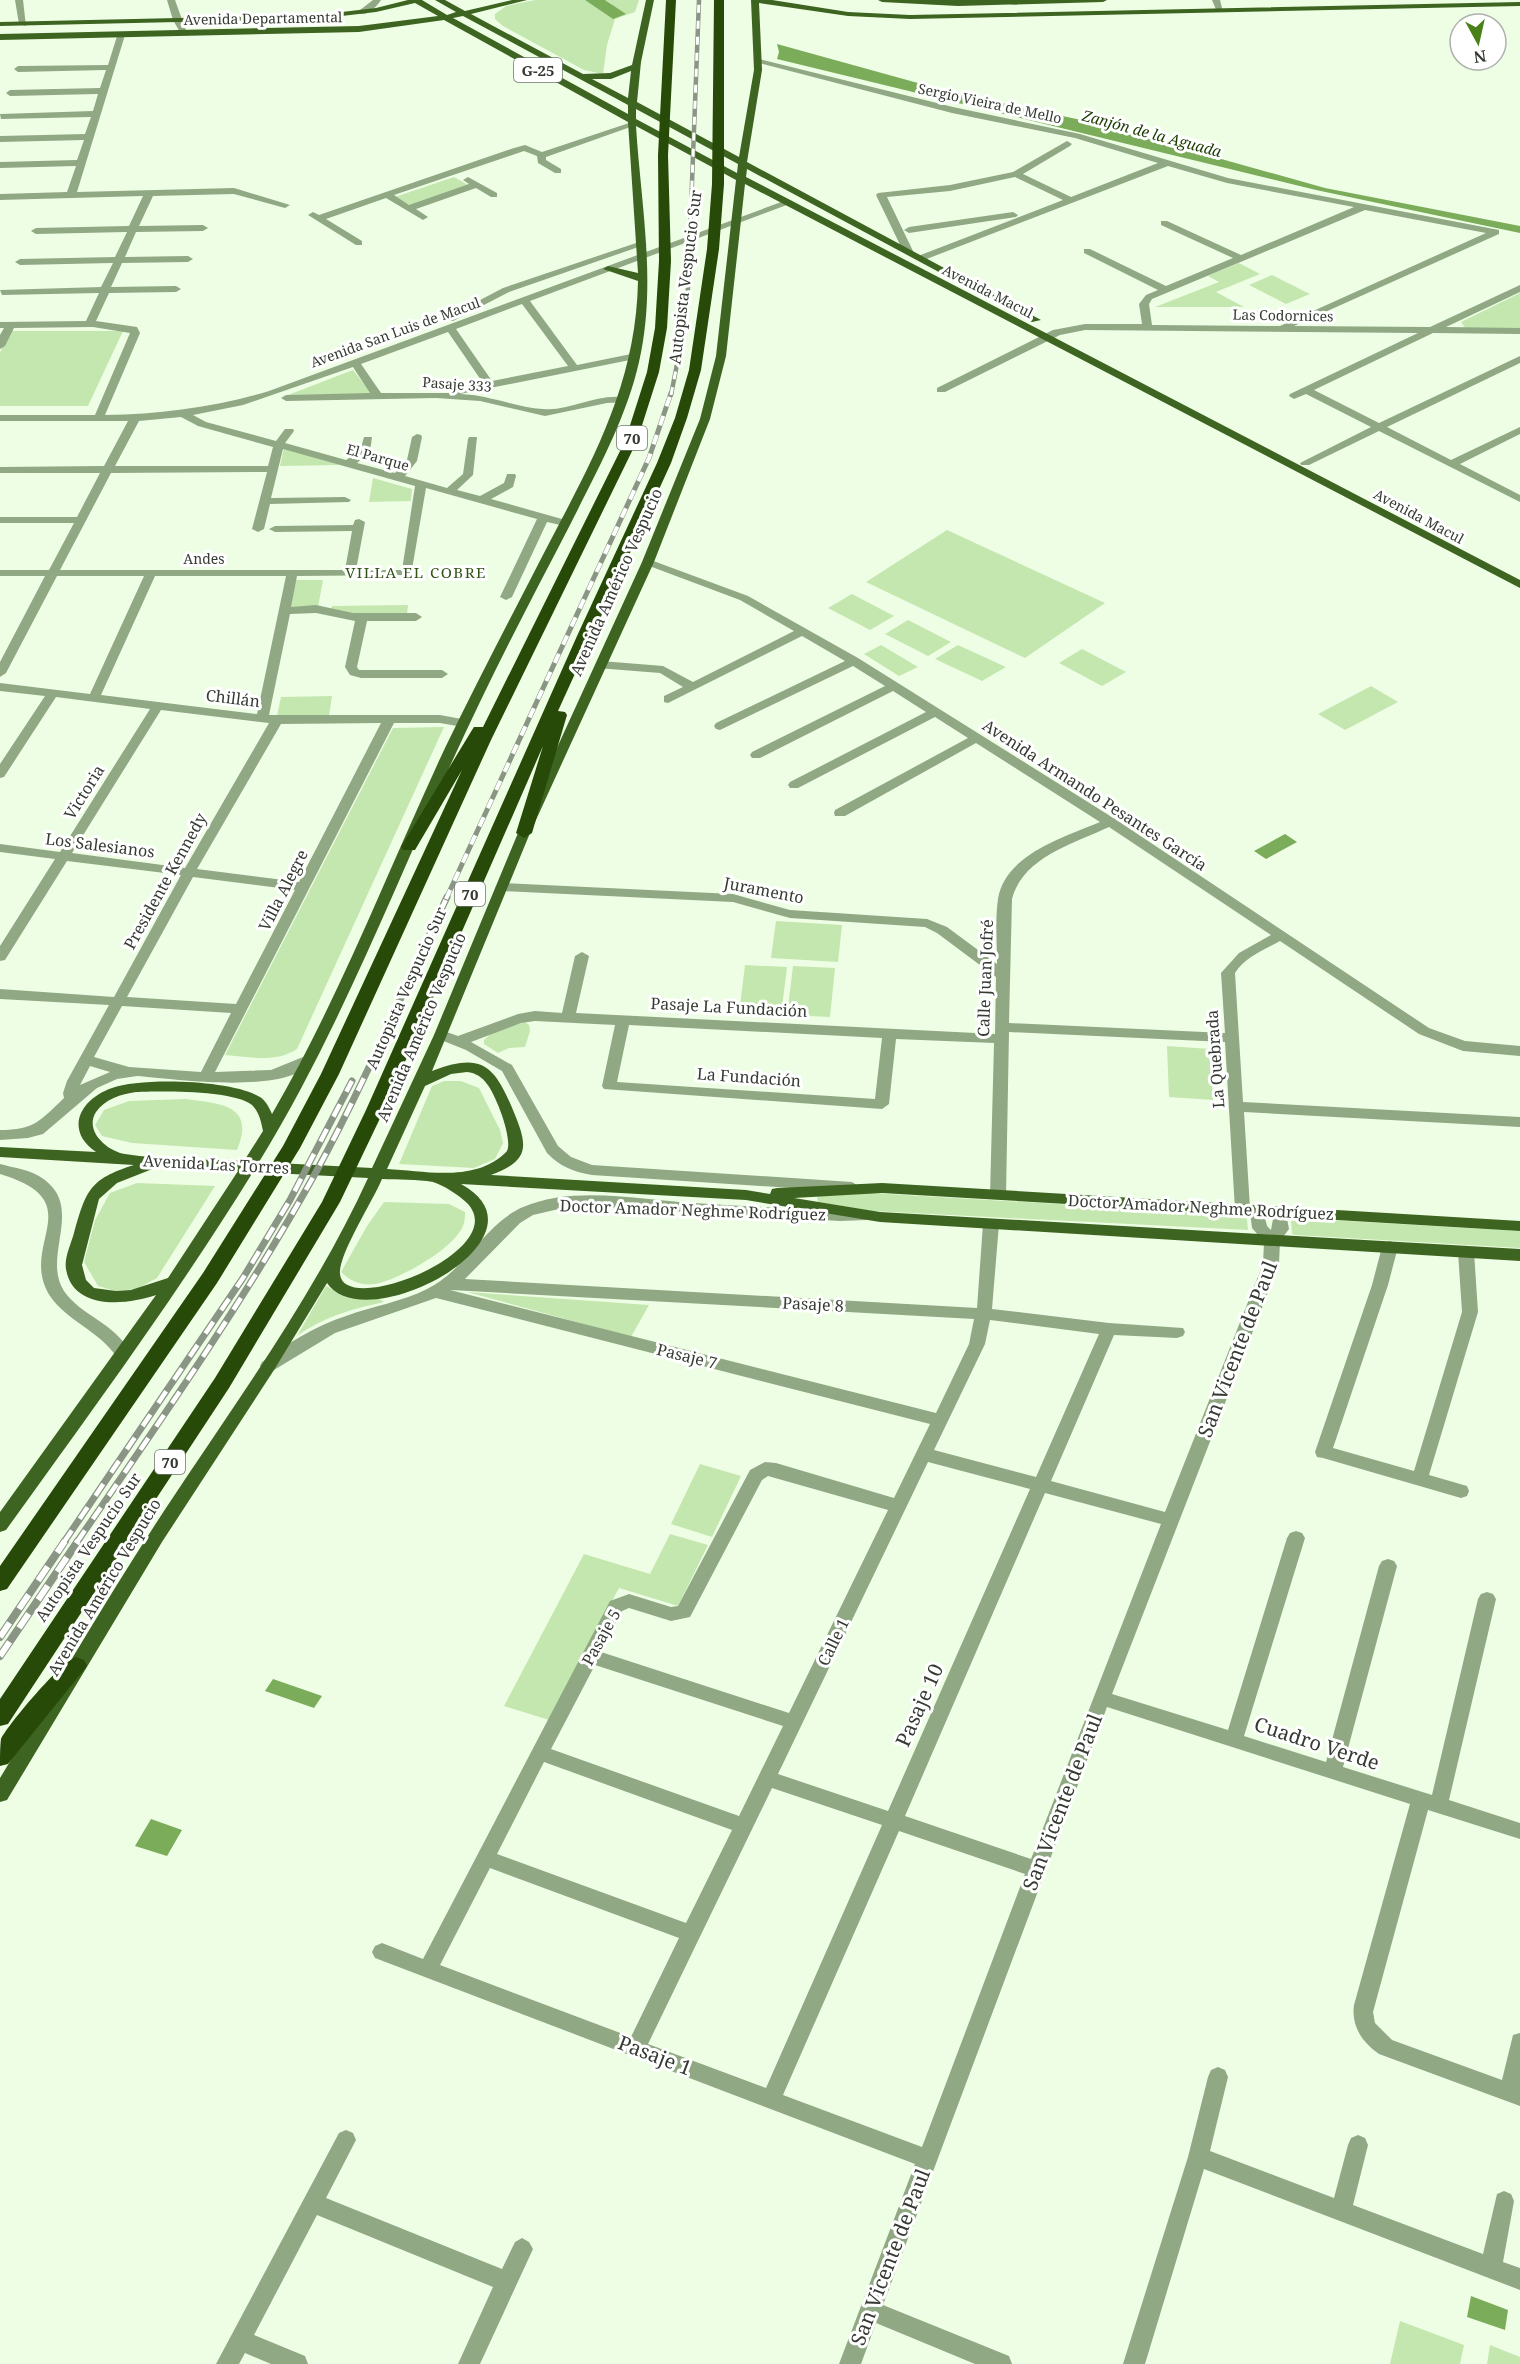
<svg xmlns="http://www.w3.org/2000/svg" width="1520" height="2364" font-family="'Noto Serif',serif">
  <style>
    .green { fill: #c4e7af }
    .water { fill: #7bac5a }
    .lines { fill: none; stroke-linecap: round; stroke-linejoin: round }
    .minor { fill: #91a884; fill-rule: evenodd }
    .major { fill: #3e6421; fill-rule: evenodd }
    .highway { fill: #274a08; fill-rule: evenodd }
    .rail-far3-casing { stroke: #8b9585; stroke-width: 4.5 }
    .rail-far2-casing { stroke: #8b9585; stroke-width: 5 }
    .rail-far1-casing { stroke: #8b9585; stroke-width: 7 }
    .rail-casing { stroke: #8b9585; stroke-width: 8 }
    .rail-far3 { stroke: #fff; stroke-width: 3; stroke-dasharray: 8; stroke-linecap: butt }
    .rail-far2 { stroke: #fff; stroke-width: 4; stroke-dasharray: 10; stroke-linecap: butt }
    .rail-far1 { stroke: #fff; stroke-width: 4.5; stroke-dasharray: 14; stroke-linecap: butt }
    .rail { stroke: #fff; stroke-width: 6; stroke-dasharray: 17; stroke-linecap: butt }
    .labels { text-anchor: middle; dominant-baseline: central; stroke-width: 6; stroke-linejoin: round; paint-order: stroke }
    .far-street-label { font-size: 14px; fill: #353b32; stroke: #fff }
    .shield { fill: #fff; stroke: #727670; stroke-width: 1.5 }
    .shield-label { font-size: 15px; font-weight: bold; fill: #353b32 }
    .far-water-label { font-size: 15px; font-style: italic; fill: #1c3b00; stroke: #fff }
    .far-neighbourhood-label { font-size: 15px; letter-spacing: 1.5px; fill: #305414; stroke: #fff }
    .street-label { font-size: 16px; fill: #353b32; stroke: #fff }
    .near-street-label { font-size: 20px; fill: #353b32; stroke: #fff }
  </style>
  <rect width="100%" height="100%" fill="#eefee5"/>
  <!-- green -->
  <path class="green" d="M535,0H585L595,6L612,4L605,0H639L635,12L615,19L607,45L603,74L584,70L503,26L495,19V14L506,6Z
    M454,177L470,186L411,206L395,197Z
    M1239,263L1260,274L1216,292L1244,307H1155L1219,282L1208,276Z
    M1272,275L1310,294L1286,304L1249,285Z
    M1520,293V329L1465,328L1461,322Z
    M8,331H123L88,406H0V353Z
    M353,370L372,394L288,395Z
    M284,448L340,465L280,466Z
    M373,478L412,489L411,501L369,502Z
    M947,530L1105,603L1025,658L866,582Z
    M295,580H323L318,607H290Z
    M852,594L894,616L870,630L828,608Z
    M408,605L407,614L354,615L331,610L332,606Z
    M908,620L951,642L928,656L885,634Z
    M881,645L918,667L899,676L864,654Z
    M958,645L1006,667L982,681L935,659Z
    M1082,649L1126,672L1102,686L1059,663Z
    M1371,686L1398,702L1345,730L1318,714Z
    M332,696L329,716H277L281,697Z
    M444,727L297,1049C276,1063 250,1057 225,1055L393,728Z
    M776,921L842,925L838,962L771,958Z
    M745,965L787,967L781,1016L739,1014Z
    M793,966L835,968L830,1017L787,1015Z
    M525,1022L529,1025L530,1031L525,1047L509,1048L498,1053L484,1044V1040L493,1032Z
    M1167,1046L1210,1049L1213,1100L1169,1097Z
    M444,1081H461L479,1088L500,1130L503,1143L495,1159L474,1168L399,1164L432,1086Z
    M186,1099C220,1104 256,1104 237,1150L132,1143L102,1136L95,1125L104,1110L129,1101Z
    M137,1183L215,1186L157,1278L137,1289L115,1291L98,1286L84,1262L95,1220L110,1193Z
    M871,1193L1241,1215L1247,1219L1248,1230L872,1211L818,1202L817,1196Z
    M384,1202L449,1204L465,1212C465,1216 465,1222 463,1226C454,1249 398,1280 375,1284C361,1286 350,1281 341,1272L367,1226Z
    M1296,1218L1520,1231V1248L1295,1235L1292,1234L1291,1220Z
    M326,1286L352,1298L376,1297L384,1302C352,1309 323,1317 297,1336Z
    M467,1292L649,1305L631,1337Z
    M700,1464L741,1476L712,1537L671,1524Z
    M670,1534L708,1545L678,1606L619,1588L549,1720L504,1706L584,1554L650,1574Z
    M1400,2321L1464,2345L1460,2364H1390Z
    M1490,2345L1520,2357V2364H1487Z"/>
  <!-- water -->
  <path class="water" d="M585,0H605L626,14L613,19Z
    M777,44L954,93L1086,121L1325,188L1520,226V233L1316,190L777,59L779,52Z
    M1285,834L1297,842L1266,859L1254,851Z
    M273,1679L322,1696L314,1708L265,1691Z
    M151,1819L182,1830L167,1856L135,1846Z
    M1471,2296L1508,2310L1505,2330L1467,2317Z"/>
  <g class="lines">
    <!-- minor -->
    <path class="minor" d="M15,0H23L26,26L19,24Z
      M167,0H175L188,36L181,34L173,20Z
      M373,0H381C376,7 370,15 360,14V10Z
      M1212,0H1220L1223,12H1217Z
      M118,33L125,35L77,192L234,188L290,205L285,208L234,194L153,196L139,226L203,225L208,228L203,231L136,232L125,257L188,256L193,259L188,262L122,263L111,287L176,286L181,289L176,292L109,293L96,321L137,327L140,333L105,415C162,414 215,407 269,391L784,201L792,203L530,301L577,365L636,353L640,354V358L460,394C489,395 515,407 543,409C569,412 598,392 627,398V402L607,403L545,416L480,401L436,398L286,401L281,398L286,395L370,393L353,367L243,405L193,415L206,422L276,441L285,429H293L294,431L285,443L346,460L360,451L364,437H372L370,452L357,463L395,473L407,460L412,437L417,434L421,435L422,437L417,461L405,476L447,488L463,474L468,439L469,437H477L473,475L457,490L480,496L504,483L507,474H515L516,476L513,487L491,499L569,521L571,523L565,526L547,522L512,597L506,600L500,597L537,519L426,488L411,575L297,576L291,607L316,605L353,613H416L422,617L416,621H367L357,667L359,670H442L448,674L442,678H361L350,675L345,667L355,621L316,613L290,614L269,715H440L467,720L469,723L463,727L440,723H394L215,1072L271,1070L308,1055L315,1060C289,1096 177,1079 137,1076L117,1079L97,1088L43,1134L28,1138L0,1140V1130C34,1130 40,1121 64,1098L63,1093L67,1081L109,1005L0,999V989L114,997L181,875L67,861L5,960L0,961V946L55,859L0,852V844L60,852L150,709L56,697L4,777L0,778V764L45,696L0,691V683L90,694L144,576H57L6,673L0,677V662L45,576H0V570H49L74,523H0V517H77L100,473H0V467L104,466L128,421H0V415H95L130,333L93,327L14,328L5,346L0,349V335L4,328H0V322L86,321L99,293L2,295L0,290L101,287L113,263L20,265L15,262L20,259L115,257L127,232L36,234L31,231L36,228L129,226L143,196L0,200V194L67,192L76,166L0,168V162L77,160L84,140L0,142V136L85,134L91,117L1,119L0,114L93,111L98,94L10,96L6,93L10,90L100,88L106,70L18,72L14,69L18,66L108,65ZM522,304L568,366L492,381L456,329ZM448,332L483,383L453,389V393H381L361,364ZM181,417L198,426L273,447L268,466H115L139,421ZM283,449L415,486L402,570H356L365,522L359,519L355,520L353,525L275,526L269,529L275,532L352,531L345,570H60L111,473L267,472L252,529L258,532L264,529L270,504L349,502L351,500L345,497L271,498ZM155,576H286L257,714L101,695ZM161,710L269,723L185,868L72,853ZM381,723L299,882L197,869L281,724ZM193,877L295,890L236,1004L127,997ZM122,1006L231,1013L201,1072L129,1067L94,1057ZM90,1066L110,1072L80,1085Z
      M755,58L953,107L1080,134L1228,178L1499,230V234L1294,326L1430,327L1520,285V292L1446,327L1520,328V334L1433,333L1314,390L1379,423L1520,356V363L1387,427L1451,460L1520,427V434L1460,464L1520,495V502L1379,431L1309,465H1301L1300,463L1371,427L1306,394L1294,399L1289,396L1290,394L1418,333L1085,330L1060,335L945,392H937V388L1053,330L1085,324H1142L1139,304L1146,295L1158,290L1084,253V249H1090L1166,286L1233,258L1161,225V221H1167L1241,255L1354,207L1227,183L1168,166L924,260H918V256L1063,200L1015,177L950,191L887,197L913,251L908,254L903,251L876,195L878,193L950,185L1013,172L1067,141L1072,144L1070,146L1023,174L1071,197L1158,163L1075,138L952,113L755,62ZM1365,210L1486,233L1280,326L1152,325L1149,304L1152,299Z
      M629,123L636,125L546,157V160L561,169V173H555L538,163L537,156L524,151L394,195L409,205L469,184L463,180L468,177L497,193V197H491L476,188L416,209L428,217L423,220L386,198L326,219L362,241V245H356L308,215L313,212L319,215L514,148L525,145L542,152Z
      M1013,212L1018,215L1016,217L909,233L904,230L909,227Z
      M639,242L647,244L509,292L453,321L444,319L503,288Z
      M648,559L748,596L858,658L1115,819L1429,1028L1465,1041L1520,1046V1056L1463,1051L1419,1034L1280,941C1264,950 1245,957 1235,973L1243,1102L1520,1117V1127L1244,1112L1250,1208L1257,1205L1262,1206L1267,1226L1271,1230L1275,1208H1285L1289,1229L1280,1241L1279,1264L1112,1694L1228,1730L1287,1538L1290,1533L1296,1531L1302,1533L1305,1538L1244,1736L1326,1762L1379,1566L1382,1561L1388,1559L1394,1561L1397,1566L1343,1767L1432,1795L1478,1599L1481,1594L1487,1592L1493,1594L1496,1599L1449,1800L1520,1823V1839L1428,1810L1373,2012L1375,2023L1392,2040L1502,2080L1513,2035L1520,2033V2106L1379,2054C1362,2042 1351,2026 1354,2005L1410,1804L1107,1707L883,2305L1009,2356L1012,2364H975L876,2323L861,2364H839L915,2164L375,1958L372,1952L375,1946L382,1943L423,1959L610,1601L629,1594L671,1607L678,1606L750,1470L765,1462L776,1463L894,1498L930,1424L436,1298L335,1333L274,1370H262L260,1366L262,1362C288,1343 315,1326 346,1316C372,1306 402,1302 427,1289C466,1270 484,1224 523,1207C575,1185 640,1200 694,1203C750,1207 806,1209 862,1211L867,1212L870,1216L867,1220L840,1221L605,1207L563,1208L533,1215L520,1223L465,1279L977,1308L983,1224L986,1220H996L999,1224L992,1309L1109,1323L1183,1328L1185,1332L1183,1336L1177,1338L1114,1335L1051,1481L1165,1512L1263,1264L1264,1242L1252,1228L1250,1212L1243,1215L1238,1214L1235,1210L1225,1042L1009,1032L1006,1195L1003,1199H993L990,1195L994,1043L896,1039L889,1104L882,1109L604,1089L602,1086L615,1025L535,1021L521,1023L471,1042L512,1065L558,1146L571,1157L592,1165L852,1182L860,1187L852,1192L592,1175C574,1172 559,1166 547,1153L502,1071L466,1050L436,1038L434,1035L436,1032L441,1030L458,1036L518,1014L535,1011L562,1013L575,956L582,952L589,956L576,1013L995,1034L996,977L937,933L925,927L790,918L733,902L502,891L495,887L502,883L733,894L790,910L927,919L947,927L997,964C997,943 995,920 998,899C1005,854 1065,837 1100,822L976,743L845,816H835L834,813L835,810L968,738L935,717L798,788H790L788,785L790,782L926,712L893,691L760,758H752L750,755L752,752L885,686L853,666L720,730L716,729L714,726L716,723L845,661L802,636L668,703L664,702V696L683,687L660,673L597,668L595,665L601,661L663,666L693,682L794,631L740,600L644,564L642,562ZM1109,827L1271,935L1239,953L1221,973L1225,1033L1009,1023L1012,899C1023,857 1073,844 1109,827ZM629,1025L882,1038L875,1099L617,1082ZM450,1290H451L974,1319L969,1344L936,1413ZM990,1320L1099,1334L1036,1477L934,1450L985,1344ZM928,1462L1030,1489L888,1811L778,1774ZM768,1476L888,1510L789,1713L601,1652L622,1611L629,1608L671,1621L690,1617L762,1480ZM1045,1493L1161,1524L1031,1859L905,1816ZM595,1665L783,1726L739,1816L551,1749ZM544,1762L732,1830L686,1923L497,1854ZM772,1788L882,1825L766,2088L648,2044ZM899,1831L1025,1874L922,2147L783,2095ZM490,1868L679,1938L631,2037L440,1965Z
      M0,1164C11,1167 25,1169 35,1174C90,1202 40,1254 64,1291C81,1316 114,1322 131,1353L129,1357H117C98,1330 67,1321 50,1296C17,1244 93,1202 0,1174Z
      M1390,1241L1395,1243L1398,1247L1388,1285L1333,1448L1414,1471L1462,1312L1458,1252L1461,1248H1471L1474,1252L1478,1312L1429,1475L1467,1486L1469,1491L1467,1496L1461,1498L1323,1458L1317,1457L1315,1452L1372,1285L1382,1247L1385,1243Z
      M1218,2067L1225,2070L1228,2077L1210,2151L1334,2198L1348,2145L1351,2138L1358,2135L1365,2138L1368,2145L1353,2205L1483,2254L1497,2194L1504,2191L1511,2194L1514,2201L1503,2262L1520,2268V2290L1204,2169L1145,2364H1123L1188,2157L1208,2077L1211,2070Z
      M346,2130L353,2133L356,2140L326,2198L502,2269L515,2242L522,2238L529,2242L533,2249L480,2364H458L493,2287L317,2215L254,2335L305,2356L308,2364H271L245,2353L239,2364H216L339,2133Z"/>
    <!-- major -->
    <path class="major" d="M408,0H422L447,15L456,12L435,0H445L465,11L512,0H527L471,14L583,74L610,73L632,65L646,0H654L641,62L637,102L739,157L754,70L751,0H772L848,12L910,15L1520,2V6L910,19L848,16L759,3L762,70L747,162L1041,320L1032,322L747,169L746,177L1520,580V588L745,184L726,356L710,419L654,562L530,833L432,1071C482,1052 494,1065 513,1110C527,1144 532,1160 491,1175L746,1190L770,1194L772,1189L777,1188L882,1183L1520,1221V1231L882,1193L794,1198L880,1212L1520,1249V1261L880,1222L746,1200L461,1184C558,1237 365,1340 327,1283L274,1370L162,1542L7,1800L0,1802V1778C54,1689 107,1598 164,1511C235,1403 314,1296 368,1178L253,1172C177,1295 91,1412 6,1530L0,1532V1512L156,1295C127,1305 73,1311 66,1269C64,1258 71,1244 74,1233C86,1191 89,1179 134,1165L0,1157V1147L96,1152C64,1130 80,1099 112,1088C141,1077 231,1080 258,1096C265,1099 269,1107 272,1114C340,997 388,870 445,748C477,682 511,617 545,551C592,461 636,385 638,281L603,269L608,266L638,273L628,122L444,20L359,32L0,40V34L359,26L438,16L415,3L376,12L316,19L0,26V22L316,15L376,8ZM463,16L628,105V114L453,18ZM631,71L628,98L592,79H611ZM636,109L738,164L737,173L636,119ZM636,126L736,180L716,356L700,419L642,562L518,833L434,1035L372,1168L259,1162C348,1017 405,857 479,704C508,643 540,583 571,523C597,471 626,419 639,362C657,284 641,206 636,126ZM467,1072C476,1073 482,1077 487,1084C496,1095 513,1139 507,1151C477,1183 426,1171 387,1169L425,1086L451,1074ZM136,1092C160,1091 234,1090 252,1105C259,1112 261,1121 263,1131L244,1161C206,1159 163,1160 125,1154C107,1151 84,1131 96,1112C105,1099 121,1094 136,1092ZM160,1166L238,1171L168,1278L131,1290L116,1291L94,1288L86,1280L82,1265L99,1199L117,1183ZM382,1179C398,1180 417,1179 433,1182C443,1185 459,1195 467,1203C513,1250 344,1318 340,1274C338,1255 373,1201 382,1179Z
      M878,0H1107L1103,2L958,6L882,2Z"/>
    <!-- highway -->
    <path class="highway" d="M666,0H676L668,155L671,261L667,328L659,372L637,441L491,740L339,1074L300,1148L217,1283L7,1589L0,1591V1566L203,1273L283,1146L321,1074L462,770L415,850H403L401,847L472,730L474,727H483L625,441L647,372L655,328L659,261L658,155Z
      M714,0H724V184L719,249L701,370L687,418L671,463L558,711L565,712L567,715L532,833L524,838L516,833L543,746L384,1110L340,1202L229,1388L8,1724L0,1726V1699L215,1378L322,1202L366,1110L577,636L657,463L675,418L689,370L707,249L712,184Z
      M76,1657L84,1660L87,1666L8,1764L0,1766C0,1759 0,1746 1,1739C10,1722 60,1663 76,1657Z"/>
    <defs>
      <path id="rail-far3" d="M671,395L687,313L699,0"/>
      <path id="rail-far2" d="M446,899L649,458L671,393"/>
      <path id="rail-far1" d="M64,1542L243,1278L290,1200L352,1081
        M77,1542C160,1421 245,1300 316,1172C365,1083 404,989 447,897"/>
      <path id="rail" d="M0,1637L65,1541
        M0,1656L78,1541"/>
    </defs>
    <!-- rail-far3 casing -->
    <use href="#rail-far3" class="rail-far3-casing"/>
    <!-- rail-far2 casing -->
    <use href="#rail-far2" class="rail-far2-casing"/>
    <!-- rail-far1 casing -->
    <use href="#rail-far1" class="rail-far1-casing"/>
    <!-- rail casing -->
    <use href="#rail" class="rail-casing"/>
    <!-- rail-far3 -->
    <use href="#rail-far3" class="rail-far3"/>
    <!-- rail-far2 -->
    <use href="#rail-far2" class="rail-far2"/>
    <!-- rail-far1 -->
    <use href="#rail-far1" class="rail-far1"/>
    <!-- rail -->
    <use href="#rail" class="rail"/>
  </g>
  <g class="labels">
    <!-- far-street labels -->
    <g class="far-street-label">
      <text transform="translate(263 18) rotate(-1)">Avenida Departamental</text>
      <text transform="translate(990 103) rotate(12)">Sergio Vieira de Mello</text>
      <text transform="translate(988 291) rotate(27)">Avenida Macul</text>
      <text transform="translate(1283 315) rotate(1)">Las Codornices</text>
      <text transform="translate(395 332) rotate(-20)">Avenida San Luis de Macul</text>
      <text transform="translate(457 384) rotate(4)">Pasaje 333</text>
      <text transform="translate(378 457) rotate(16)">El Parque</text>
      <text transform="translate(1419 516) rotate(28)">Avenida Macul</text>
      <text x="204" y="558">Andes</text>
    </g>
    <!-- shield labels -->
    <g class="shield">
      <rect x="514" y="58" width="48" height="24" rx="4.5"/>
      <rect x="617" y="426" width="30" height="24" rx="4.5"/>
      <rect x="455" y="882" width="30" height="24" rx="4.5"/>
      <rect x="155" y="1450" width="30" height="24" rx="4.5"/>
    </g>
    <g class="shield-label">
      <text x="538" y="70">G-25</text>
      <text x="632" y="438">70</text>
      <text x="470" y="894">70</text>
      <text x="170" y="1462">70</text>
    </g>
    <!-- far-water labels -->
    <g class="far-water-label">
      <text transform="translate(1152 133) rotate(15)">Zanjón de la Aguada</text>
    </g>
    <!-- far-neighbourhood labels -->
    <g class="far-neighbourhood-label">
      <text x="416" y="572">VILLA EL COBRE</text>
    </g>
    <!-- street labels -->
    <g class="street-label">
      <text transform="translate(685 277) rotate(-83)">Autopista Vespucio Sur</text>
      <text transform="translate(616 582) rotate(-66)">Avenida Américo Vespucio</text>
      <text transform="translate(233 698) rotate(7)">Chillán</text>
      <text transform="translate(84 792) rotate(-58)">Victoria</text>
      <text transform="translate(1095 795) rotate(33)">Avenida Armando Pesantes García</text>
      <text transform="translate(100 845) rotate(7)">Los Salesianos</text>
      <text transform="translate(165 881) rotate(-61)">Presidente Kennedy</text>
      <text transform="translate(283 890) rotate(-63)">Villa Alegre</text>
      <text transform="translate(764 890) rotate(11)">Juramento</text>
      <text transform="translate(985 978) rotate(-88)">Calle Juan Jofré</text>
      <text transform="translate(406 988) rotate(-66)">Autopista Vespucio Sur</text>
      <text transform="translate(729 1007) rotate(3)">Pasaje La Fundación</text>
      <text transform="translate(421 1027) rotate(-67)">Avenida Américo Vespucio</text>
      <text transform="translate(1215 1059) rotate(-94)">La Quebrada</text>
      <text transform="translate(749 1077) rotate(4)">La Fundación</text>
      <text transform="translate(216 1164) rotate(3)">Avenida Las Torres</text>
      <text transform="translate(1201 1207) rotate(3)">Doctor Amador Neghme Rodríguez</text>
      <text transform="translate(693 1210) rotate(2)">Doctor Amador Neghme Rodríguez</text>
      <text transform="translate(813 1304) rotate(3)">Pasaje 8</text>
      <text transform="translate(687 1356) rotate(14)">Pasaje 7</text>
      <text transform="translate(88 1547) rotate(-56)">Autopista Vespucio Sur</text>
      <text transform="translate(104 1587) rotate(-59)">Avenida Américo Vespucio</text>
      <text transform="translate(601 1637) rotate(-61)">Pasaje 5</text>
      <text transform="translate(833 1642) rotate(-64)">Calle 1</text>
    </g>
    <!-- near-street labels -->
    <g class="near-street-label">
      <text transform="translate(1237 1349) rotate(-69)">San Vicente de Paul</text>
      <text transform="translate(919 1705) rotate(-66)">Pasaje 10</text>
      <text transform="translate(1317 1743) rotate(18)">Cuadro Verde</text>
      <text transform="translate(1062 1802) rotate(-69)">San Vicente de Paul</text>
      <text transform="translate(655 2055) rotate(21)">Pasaje 1</text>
      <text transform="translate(890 2257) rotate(-69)">San Vicente de Paul</text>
    </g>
  </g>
  <!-- north arrow -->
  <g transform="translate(1478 42) rotate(172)"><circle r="28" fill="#ffffff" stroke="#aeb1ad" stroke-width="1.5"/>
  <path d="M0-4.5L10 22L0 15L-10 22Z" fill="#498017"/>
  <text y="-9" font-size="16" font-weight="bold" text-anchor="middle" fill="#353b32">N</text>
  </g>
</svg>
